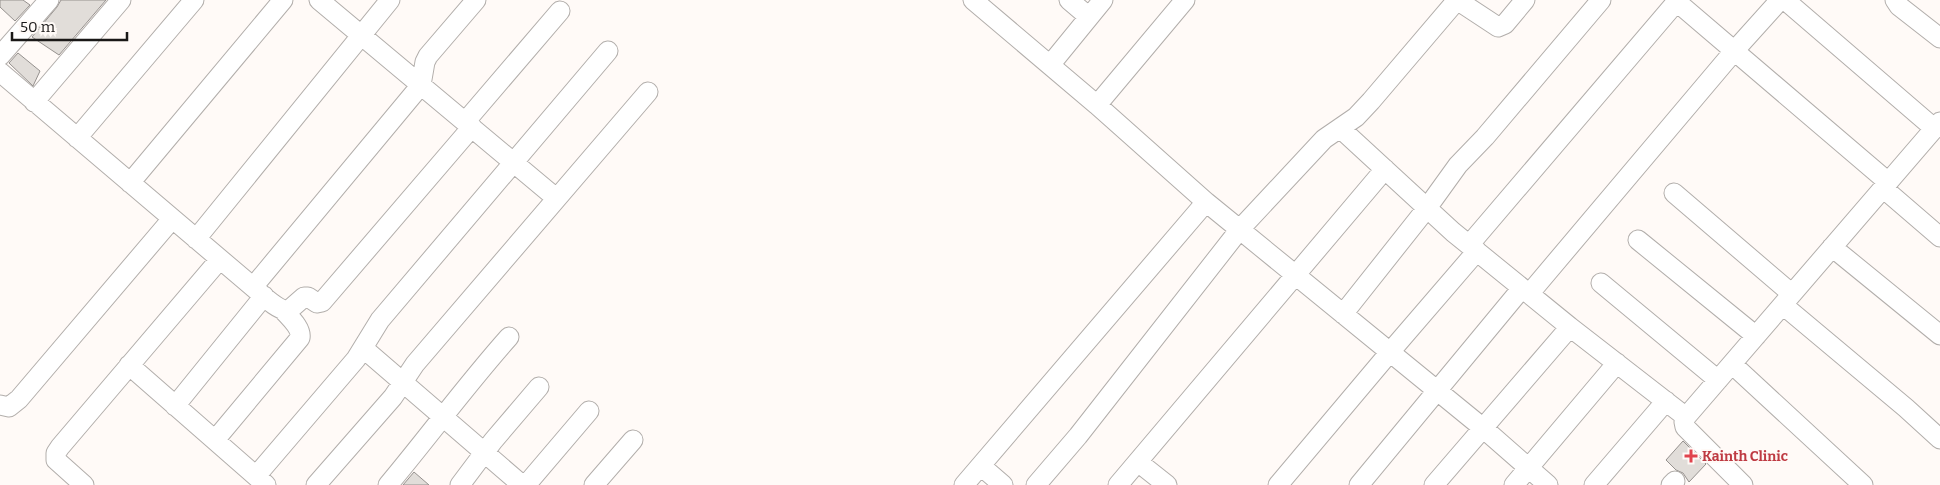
<svg xmlns="http://www.w3.org/2000/svg" width="1940" height="485" font-family="Bitter,serif">
  <style>
    .building { fill: #e1ddd9; stroke: #95918e }
    .lines { fill: none; stroke-linecap: round; stroke-linejoin: round }
    .minor-casing { stroke: #b2aeab; stroke-width: 21 }
    .minor { stroke: #fff; stroke-width: 19 }
    .health-dot { fill: #e0444e; stroke: #fffaf7; stroke-width: 2 }
    .labels { text-anchor: middle; dominant-baseline: central; stroke-width: 4; stroke-linejoin: round; paint-order: stroke }
    .health-label { font-size: 14px; font-weight: bold; fill: #be3a42; stroke: #fffaf7; text-anchor: start }
  </style>
  <rect width="100%" height="100%" fill="#fffaf7"/>
  <!-- building -->
  <path class="building" d="M0,0H23L30,5L15,21L0,7Z
    M61,0H106L59,55L32,37L57,7Z
    M18,53L40,71L33,86L9,63Z
    M1683,441L1706,464L1689,482L1683,473L1676,470L1666,460Z
    M414,472L429,485H403Z"/>
  <g class="lines">
    <defs>
      <path id="minor" d="M319,0L556,198
        M973,0L1097,105L1206,202L1483,428L1548,485
        M1069,0L1089,17
        M1457,0L1498,27L1505,24L1525,0
        M1785,0L1935,129
        M1895,0L1899,6L1940,38
        M1677,2L1888,182
        M0,56L49,0
        M1050,65L1103,0
        M0,72L253,287C263,295 275,309 288,311L304,297H308L317,303L322,302L472,127
        M34,102L121,0
        M1097,105L1185,0
        M465,122L560,11
        M1340,128L1453,232L1570,327L1686,417
        M77,138L194,0
        M130,183L283,0
        M1883,188L1940,237
        M1674,193L1792,294
        M196,239L390,0
        M1638,240L1756,336
        M1469,245L1678,0
        M1832,247L1940,335
        M1601,283L1718,380
        M253,287L421,85L425,62L428,56L476,0
        M1529,294L1735,50L1780,0
        M1783,305L1906,408L1940,439
        M1343,314L1427,208L1458,165L1485,137L1601,0
        M363,348L522,485
        M1732,364L1863,485
        M129,365L266,485
        M0,405L9,407L19,399L172,219
        M175,406L264,296
        M215,440L300,338C302,328 290,318 283,310
        M1138,462L1167,485
        M981,466L1003,485
        M256,476L356,359L380,320L608,51
        M84,485L56,460V453L60,447L220,259
        M316,485L393,397L415,364L648,92
        M388,485C429,436 467,384 509,337
        M460,485L493,441L539,387
        M526,485L589,411
        M594,485L633,440
        M964,485L1206,202
        M1036,485L1078,436L1240,229L1324,139L1356,117L1371,101L1457,0
        M1118,485L1385,169
        M1278,485L1390,352L1477,251
        M1359,485L1522,288
        M1434,485L1570,327
        M1514,485L1617,363
        M1594,485L1666,401
        M1671,485L1675,481
        M1743,485L1685,427L1684,422L1686,417L1940,122"/>
    </defs>
    <!-- minor casing -->
    <use href="#minor" class="minor-casing"/>
    <!-- minor -->
    <use href="#minor" class="minor"/>
  </g>
  <!-- markers -->
  <path class="health-dot" d="M1688.5 448.5h5v5h5v5h-5v5h-5v-5h-5v-5h5z"/>
  <g class="labels">
    <!-- health labels -->
    <g class="health-label">
      <text x="1702" y="456">Kainth Clinic</text>
    </g>
  </g>
  <!-- scale -->
  <path d="M12 32v8h115v-8" fill="none" stroke="#1a1817" stroke-width="2.5"/>
  <text x="20" y="32" font-size="15" fill="#1a1817" stroke="#fffaf7" stroke-width="4" paint-order="stroke">50 m</text>
</svg>
